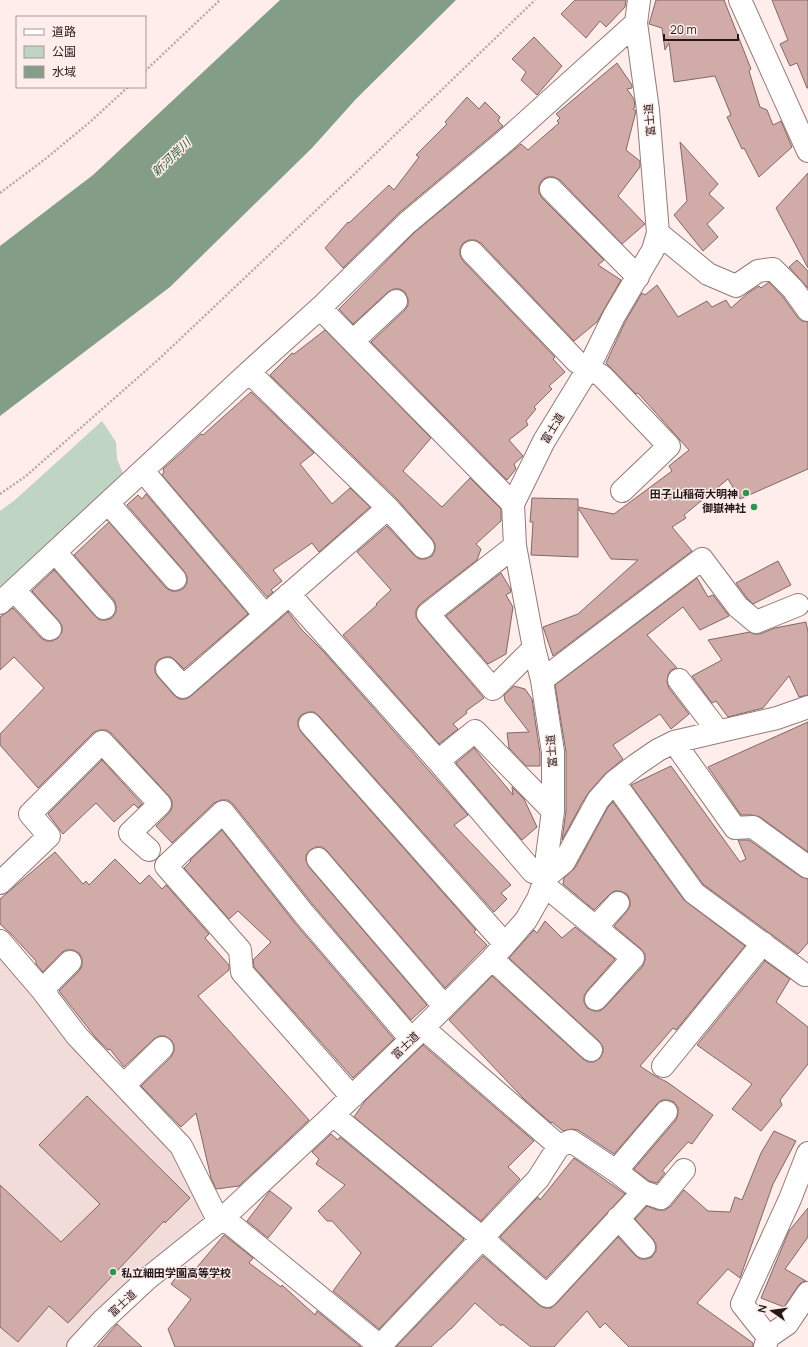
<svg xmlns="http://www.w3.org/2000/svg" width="808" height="1347" font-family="Manrope,'Noto Sans JP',sans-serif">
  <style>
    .built { fill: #f2dcda }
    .green { fill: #bfd4c2 }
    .water { fill: #839d87 }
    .building { fill: #d0aba8; stroke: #816866 }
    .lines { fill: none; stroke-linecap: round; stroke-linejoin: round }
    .minor-casing { stroke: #947a78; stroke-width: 24 }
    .path { stroke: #b8a9a7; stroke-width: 2.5; stroke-dasharray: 2 2; stroke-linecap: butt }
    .minor { stroke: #fff; stroke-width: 22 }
    .poi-dot { fill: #2e964c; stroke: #feedeb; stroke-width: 1.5 }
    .labels { text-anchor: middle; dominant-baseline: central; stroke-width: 3; stroke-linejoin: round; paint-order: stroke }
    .street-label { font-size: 11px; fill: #231918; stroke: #feedeb }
    .poi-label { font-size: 11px; font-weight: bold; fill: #231918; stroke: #feedeb; text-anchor: end }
    .water-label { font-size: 12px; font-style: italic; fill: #376240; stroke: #feedeb }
  </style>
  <rect width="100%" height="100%" fill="#feedeb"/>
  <!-- built -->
  <path class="built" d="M0,957L70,1043L170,1148L191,1181L206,1222L68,1347H0Z"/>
  <!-- green -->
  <path class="green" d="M102,421L116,442L117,459L125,478L0,588V511L15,500Z"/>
  <!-- water -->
  <path class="water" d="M280,0H456L356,99L312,148L170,287L0,416V246L93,175Z"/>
  <!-- building -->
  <path class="building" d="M575,0H626L625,7L606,27L600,21L586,38L561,14Z
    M656,0H724L751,69L749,71L760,107L767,110L773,125L781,121L792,147L759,177L744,148L742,149L727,117L731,115L715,76L674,82L669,43L665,50L662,28L649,24Z
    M772,0H808V88H807L797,63L790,66L780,44L788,40Z
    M534,37L562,66L537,95L521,80L526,72L512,59Z
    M617,63L632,85V88L627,89L634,99L635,107L633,109L636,111L626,150L640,161V167L618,196L645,224L622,244L560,180L554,177H547L542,180L539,186V193L542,198L604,260L598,265L621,280L597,322L574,341L481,243L475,240H469L463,243L460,249V255L463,261L555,357L553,359L565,372L549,386L552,389L534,407L536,409L526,421L528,425L509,440L523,456L514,464L516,469L507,480L371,342L405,310L408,305V299L405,292L400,289H394L388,292L353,324L339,309L415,232L521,144L528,150L559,123L557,121L560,118L556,114Z
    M467,97L479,109L485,102L500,117L498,121L503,126L399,213L343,268L325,248L348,222L349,223L389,185L394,190L419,157L416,155L447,124L445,122Z
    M680,142L718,184L709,194L724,208L707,224L718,237L703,251L674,215L687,201Z
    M808,173V268L776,208Z
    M797,260L808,271V288L789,267Z
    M769,282L783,297L798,318L802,321L808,322V469L740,499L728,479L684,515L686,518L672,527L692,551L553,656L543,627L578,614L638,560L611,559L578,508V557L531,555L533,522H530L532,498L578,499V507L614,514L672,471L669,466L689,450L638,393L636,394L606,363L625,322L642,293L645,295L657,285L678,317L707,301L712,307L726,300L731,308L748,293L759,286L761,288Z
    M325,330L431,438L403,471L442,507L470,478L501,509V521L476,544L481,549L477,560L420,604L416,610V617L419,622L484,698L466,711L467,713L453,724L458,729L439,744L343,635L377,605L376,604L391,590L357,552L387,526L414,555L419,559H425L432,556L435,550V544L432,539L397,499L270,375L292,353L294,354Z
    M251,392L314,453L300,464L332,504L350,488L370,507L319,552L312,543L273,570L282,581L271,590L273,592L267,597L162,475L164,472L163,469L181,453L201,434L203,435Z
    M146,494L248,614L184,669L176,661L171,657H165L158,660L155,665V672L158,677L174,695L179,699H186L191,696L288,612L302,630L324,652L468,815L454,825L511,885L501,893L507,899L494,912L319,716L314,712H308L301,715L298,720V726L301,732L476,930L474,932L487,945L445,988L327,851L322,847H316L310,850L306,855V861L309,867L427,1005L411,1020L314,906L233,804L228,800H221L214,803L172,843L156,826L169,813L172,808V801L169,796L111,733L106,730H99L93,733L38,788L0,745V734L44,688L14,657L0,670V617L13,608L41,638L46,641H52L58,638L62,632V626L59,621L32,591L54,570L95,616L100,620H106L112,618L116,612V605L114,600L74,555L109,522L166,588L171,591H178L184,588L187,583V577L184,571L127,505L138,495L142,499Z
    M778,561L791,585L753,604L747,598L736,583Z
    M501,573L510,588L511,592L506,595L513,607L506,654L488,664L446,616Z
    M697,578L708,597L713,595L729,616L700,630L683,607L647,635L677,668L671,670L668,675L667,682L669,688L689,714L671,729L660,714L613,745L623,759L605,774L589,792L580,806V807L562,840L566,811V752L555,685Z
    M806,622L808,632V695L799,697L789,676L763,708L728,717L716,701L712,703L692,676L722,660L708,640L750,632L754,634H760L775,628Z
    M514,686L525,689L532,699L540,753V766H526L509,748L507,733L529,732L505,701L504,695Z
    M808,722V852L760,817L752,815H741L708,767Z
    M474,748L513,795L512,787L524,799L537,827L522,840L456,763Z
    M102,760L142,804L138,808L134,804L114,822L96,803L63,834L48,814Z
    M671,766L740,862L746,859L738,840H749L801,877L808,879V943L798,954L703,884L631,785Z
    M613,802L684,900L745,946L676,1030L673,1028L640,1066L655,1076L667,1082L713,1115L692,1144L688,1142L662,1171L665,1173L657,1183L649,1181L634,1169L676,1120L678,1114V1108L674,1102L668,1100H662L657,1104L614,1154L578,1130L572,1129L563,1131L552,1122L551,1123L523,1098L449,1020L492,976L583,1059L588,1062H594L600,1058L603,1052V1047L599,1041L509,958L534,930L537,933L545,921L562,938L575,927L615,959L587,991L584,996V1002L587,1008L594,1011H600L605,1007L643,966L645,960V954L641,949L614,926L627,911L630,906V900L627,894L620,891H614L609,895L594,910L563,884L564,878L575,868L608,807Z
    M222,830L294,922L394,1039L353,1078L254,967L253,960L271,942L238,911L229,919L184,868L191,861L190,860Z
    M55,852L83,884L86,881L89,885L115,859L140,884L149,875L162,889L166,885L209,934L205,938L229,965V970L198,996L309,1120L239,1186L216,1189L211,1178L196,1113L181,1127L141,1086L171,1057L174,1051V1045L171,1040L165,1036H159L154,1039L124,1067L110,1049L108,1050L96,1038L59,991L79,971L82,966V959L79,953L73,950H66L61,953L43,972L36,964V961L12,935L0,924V899Z
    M765,961L790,979L776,1002L808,1027V1064L780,1100L782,1105L761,1131L732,1109L752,1084L697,1045Z
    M423,1045L534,1141L508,1167L520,1179L481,1221L354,1117L365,1101Z
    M87,1096L190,1198L165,1223L164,1221L68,1323L49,1306L18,1342L0,1327V1185L61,1242L100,1204L39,1145Z
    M774,1131L796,1141L773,1184L740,1278L728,1269L697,1303L753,1343V1347H629L605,1323L600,1328L587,1311L554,1347H531L502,1324L501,1326L475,1303L451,1329H450L431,1347H396L483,1256L539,1305L545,1308H551L556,1304L618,1237L635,1255L640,1259H646L652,1257L656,1251V1244L653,1239L635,1219L647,1206L657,1210H665L671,1206L684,1190L708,1211L730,1212L735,1197L742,1200L761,1153Z
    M331,1134L338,1140L340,1137L464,1239L379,1329L333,1291L361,1253L332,1221H327L318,1211L345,1185L316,1164L319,1159L312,1152Z
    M574,1158L625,1194L546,1278L500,1237L538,1197L540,1200Z
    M270,1191L292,1208L268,1238L247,1221Z
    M808,1208V1237L785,1269L806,1281L802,1282L798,1286L784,1307L761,1298L789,1231Z
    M224,1235L253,1258L249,1263L281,1287L282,1285L315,1315L317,1311L361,1347H175L168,1329L191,1299L171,1284L185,1266L193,1272Z
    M117,1324L142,1347H97Z"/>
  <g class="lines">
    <defs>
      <path id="minor" d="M740,0L808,151
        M551,189L638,277
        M658,233L708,274L736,286L758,271L773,269L793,289L808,310
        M472,252L577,362L602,376L669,446L622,491
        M320,308L513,504
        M353,341L396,301
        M143,471L265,615
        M108,503L175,579
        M388,508L423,547
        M515,546L428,614L493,689L534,648
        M55,552L104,608
        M14,590L50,629
        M289,594L438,761L533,872L546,877L564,862L598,800L614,782L636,765L658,750L674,742L777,718L808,707
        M0,603L249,372L320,308L407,223L505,141L636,23
        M167,669L183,687L388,508L249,372
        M542,680L702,559L738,607L756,622L798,605
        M679,680L718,731
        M310,724L505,944
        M674,742L735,828L753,827L808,867
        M438,761L475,731L553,811
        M614,782L694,893L805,975
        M318,859L444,1006
        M0,883L49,836L30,814L102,742L160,804L130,833L149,850
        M544,885L633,958L596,999
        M596,927L618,903
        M0,941L42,990L77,1036L181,1146L214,1212L232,1225L381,1347
        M492,959L591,1050
        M42,990L70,962
        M663,1066L763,943
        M124,1085L162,1048
        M352,1097L242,972L240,950L166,866L223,812L304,914L411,1039
        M333,1115L482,1238L547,1296L643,1192L616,1171L571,1141L559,1146L423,1028
        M616,1171L666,1112
        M643,1192L661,1198L684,1170
        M618,1218L644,1247
        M768,1337L742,1304L790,1199L808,1153
        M380,1346L538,1179L559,1146
        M78,1347L103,1320L147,1279L223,1218L333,1115L423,1028L492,959L526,920L538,899L546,877L547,856L553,811V752L542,680L534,648L515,546L513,504L544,441L588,369L614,316L653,250L658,233L648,110L636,23L639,0
        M765,1347L768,1337L787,1324L808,1293"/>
    </defs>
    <!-- minor casing -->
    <use href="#minor" class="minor-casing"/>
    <!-- path -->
    <path class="path" d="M145,71L220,0
      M0,193L44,160L90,122L128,87
      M0,494L26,476L159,359L345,183L535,0"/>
    <!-- minor -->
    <use href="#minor" class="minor"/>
  </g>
  <!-- markers -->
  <g class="poi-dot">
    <circle cx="746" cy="493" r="4"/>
    <circle cx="754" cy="507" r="4"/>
    <circle cx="113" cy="1272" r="4"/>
  </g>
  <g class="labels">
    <!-- street labels -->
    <g class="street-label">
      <text transform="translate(649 120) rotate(-95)">富士道</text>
      <text transform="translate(552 428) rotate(-59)">富士道</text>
      <text transform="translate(551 751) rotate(-94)">富士道</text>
      <text transform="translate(405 1045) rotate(-44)">富士道</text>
      <text transform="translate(122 1303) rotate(-43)">富士道</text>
    </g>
    <!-- poi labels -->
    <g class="poi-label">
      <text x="738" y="493">田子山稲荷大明神</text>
      <text x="746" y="507">御嶽神社</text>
      <text x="121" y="1272" text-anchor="start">私立細田学園高等学校</text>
    </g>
    <!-- water labels -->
    <g class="water-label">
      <text transform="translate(171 157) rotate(-44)">新河岸川</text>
    </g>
  </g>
  <!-- legend -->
  <rect x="16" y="16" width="130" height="72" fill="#feedeb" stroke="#a69897"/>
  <rect x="24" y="29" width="20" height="6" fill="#ffffff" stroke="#a69897"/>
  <text x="52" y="36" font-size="12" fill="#231918">道路</text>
  <rect x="24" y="46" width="20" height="12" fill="#bfd4c2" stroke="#a69897"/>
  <text x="52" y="56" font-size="12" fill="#231918">公園</text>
  <rect x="24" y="66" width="20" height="12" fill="#839d87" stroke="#a69897"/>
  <text x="52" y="76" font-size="12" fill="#231918">水域</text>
  <!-- north arrow -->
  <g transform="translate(772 1311) rotate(283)" stroke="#feedeb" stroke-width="3" paint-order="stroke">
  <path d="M0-3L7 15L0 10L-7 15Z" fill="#231918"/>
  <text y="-6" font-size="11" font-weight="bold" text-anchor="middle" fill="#231918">N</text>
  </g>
  <!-- scale -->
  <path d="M664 34v6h74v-6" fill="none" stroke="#231918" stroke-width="2"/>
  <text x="670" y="34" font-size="12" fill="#231918" stroke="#feedeb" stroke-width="3" paint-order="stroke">20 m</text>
</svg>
